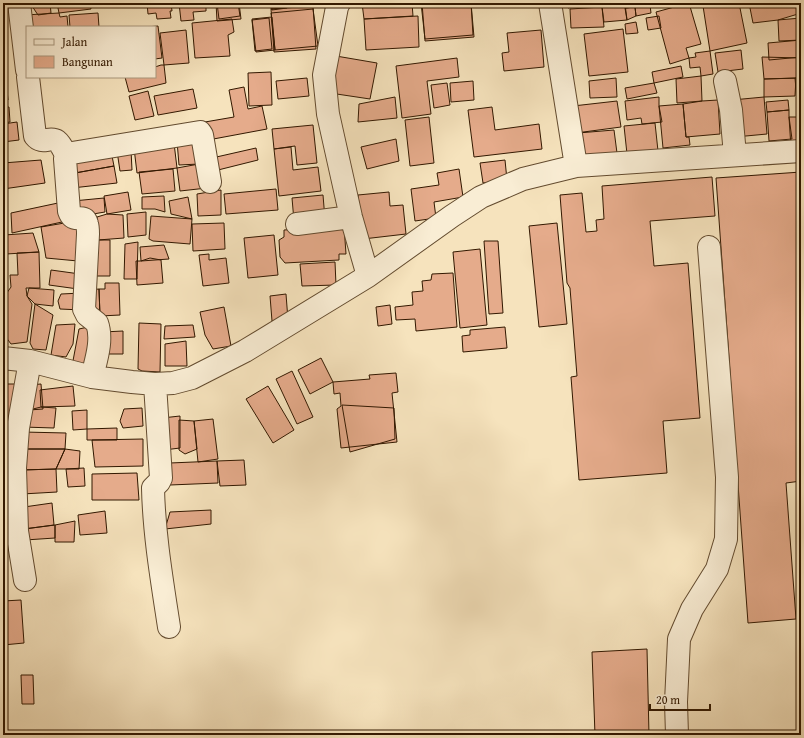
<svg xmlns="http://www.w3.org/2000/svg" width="804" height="738" font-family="'Gentium Book Plus',serif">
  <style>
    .building { fill: #e5ab8b; stroke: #321800 }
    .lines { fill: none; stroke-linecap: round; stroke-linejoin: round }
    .minor-casing { stroke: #634b2f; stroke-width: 24 }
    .minor { stroke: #f9edd4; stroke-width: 22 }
  </style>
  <rect width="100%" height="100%" fill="#f6e3bd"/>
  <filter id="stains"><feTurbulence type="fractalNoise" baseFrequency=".005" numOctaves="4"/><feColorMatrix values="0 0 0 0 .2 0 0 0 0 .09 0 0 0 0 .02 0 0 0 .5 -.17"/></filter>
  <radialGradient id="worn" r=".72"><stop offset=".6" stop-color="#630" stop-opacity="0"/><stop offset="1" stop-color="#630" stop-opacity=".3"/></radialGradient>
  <!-- building -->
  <path class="building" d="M3,3H4L7,28L3,29Z
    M30,3H50L51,13L38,15Z
    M57,3H90L91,9L59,13Z
    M147,3H171L172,11H170L171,18L157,19L156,13L148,14Z
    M179,3H206V11L193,12L194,20L181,21Z
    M216,3H239L241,19L217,21Z
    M217,3H238L240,16L219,19Z
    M271,3H283L284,8L271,9Z
    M272,3H287V8L272,10Z
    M362,3H412L413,16L364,19Z
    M421,3H471L473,35L425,39Z
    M422,3H471L474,37L425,41Z
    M568,3H600V4L568,8Z
    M625,3H645L646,6L625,8Z
    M689,3L701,44L686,48L689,58L670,64L656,12Z
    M718,3H739L747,43L710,51L703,6Z
    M749,3H796L798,14L778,20L753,23Z
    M625,4L627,20L604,22L602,7Z
    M650,5L651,13L636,16L635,7Z
    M313,6L316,49L274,52L271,9Z
    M602,7L604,27L571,28L570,9Z
    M635,7L636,16L627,20L625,8Z
    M313,9L318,46L275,50L271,13Z
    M59,13L60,17L67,16L68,27H27L25,15Z
    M98,13L99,27H70L69,15Z
    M418,16L419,47L366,50L364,19Z
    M659,16L661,28L648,30L646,18Z
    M272,17L275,50L256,52L252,19Z
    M269,18L272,49L255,51L252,20Z
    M801,18V40L779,41L778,20Z
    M232,19L234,32L228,35L230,56L195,58L192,23Z
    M636,22L638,33L626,34L625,24Z
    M158,26L162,58L155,59V27H146Z
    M623,29L628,72L589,76L584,34Z
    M186,30L189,63L164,65L160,33Z
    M541,30L544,67L504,71L502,53L509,52L507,33Z
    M801,40V57L769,60L768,43Z
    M741,50L743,69L718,72L715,53Z
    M710,51L713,74L701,76L700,67L690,68L689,58L696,57L695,53Z
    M336,56L377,63L370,99L330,93Z
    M762,57L801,58L800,78L764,79Z
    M457,58L459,77L427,81L431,114L402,118L396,66Z
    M161,65H164L166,83L129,92L125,77H155V67Z
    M681,66L683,77L654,83L652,72Z
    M271,72L272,105L249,106L248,73Z
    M701,76L702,101L677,103L676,79Z
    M307,78L309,96L278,99L276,81Z
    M616,78L617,97L590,98L589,81Z
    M795,78H801V101H797Z
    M796,78L795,96L764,97V79Z
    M3,80H6L8,100H4L5,105L3,106Z
    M473,81L474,100L451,102L450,83Z
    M447,83L450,105L434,108L431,85Z
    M654,83L657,93L627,99L625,88Z
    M244,87L248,109L262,106L267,129L208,140L205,122L234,117L229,90Z
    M193,89L197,108L158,115L154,96Z
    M148,91L154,116L135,120L129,96Z
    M395,97L397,118L358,122L359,104Z
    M659,97V106L662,122L642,124L641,118L627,120L625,101Z
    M764,97L767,134L735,137L732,100Z
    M718,100L720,134L686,137L683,104L702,101Z
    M788,100L789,110L767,112L766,102Z
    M617,101L621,127L576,133L573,106Z
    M683,104L686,137H689L690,145L663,148L659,106Z
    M3,107H9L10,122L3,123Z
    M492,107L495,130L539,124L542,149L474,157L468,110Z
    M789,110V117L792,139L769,141L767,112Z
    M429,117L434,163L410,166L405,120Z
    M789,117H801V148H791Z
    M17,122L19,140L3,142V124Z
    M655,123L658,151L627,154L624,126Z
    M313,125L317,163L297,165L295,146L274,149L272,129Z
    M614,130L617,153L581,157L578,133Z
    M198,139L199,164L179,165L177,141Z
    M396,139L399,161L367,169L361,147Z
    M174,143L177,168L137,173L134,148Z
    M291,147L293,170L318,167L321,191L279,196L274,149Z
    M256,148L258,160L214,171L212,158Z
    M131,150L132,170L120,171L117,151Z
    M111,151L114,166L75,173L73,158Z
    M41,160L45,183L3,189V163Z
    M505,160L507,180L483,183L480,163Z
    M199,164L207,188L180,191L177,168Z
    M114,166L117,183L72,188L75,173Z
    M173,169L175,191L142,194L139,172Z
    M459,169L463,197L434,202L436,218L415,221L411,189L439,185L437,173Z
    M801,172V481L786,483L796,619L748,623L716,178Z
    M712,177L715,216L650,221L654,266L688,263L700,418L663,421L667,473L579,480L571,377L577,376L570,288L567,283L560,195L582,193L586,232L597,231L596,220L604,219L602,186Z
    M276,189L278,210L226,214L224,194Z
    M221,190V215L198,216L197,194Z
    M128,192L131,210L107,214L104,196Z
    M389,192L390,206L403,205L406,234L363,239L358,195Z
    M323,195L325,219L294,221L292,198Z
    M164,196L165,212L155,209H142V197Z
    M188,197L192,219L171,214L169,201Z
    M104,198L105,212L75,217L73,201Z
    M58,203L62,222L12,233L11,213Z
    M146,212V235L128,237L127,214Z
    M107,214L123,215L124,238L98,240L97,217Z
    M151,216L192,219L190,244L153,241L149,239Z
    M82,220L78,261L46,258L41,227Z
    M224,223L225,249L193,251L192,224Z
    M557,223L567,324L539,327L529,226Z
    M344,226L346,254H339V260L285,263L280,257L279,240L284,237V230Z
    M33,233L39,252L6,254L4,235Z
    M274,235L278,275L248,278L244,238Z
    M98,240H110V276H91Z
    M484,241H498L503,313L489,314Z
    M138,242L137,279H124L125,244Z
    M164,245L169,259L141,261L140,247Z
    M480,249L487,325L460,328L453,252Z
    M39,252L40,288H26L27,296L32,304L27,342L11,344L5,336L4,297L11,287L10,275H18L17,253Z
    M209,254V260L226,258L229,283L203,286L199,255Z
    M150,258L161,260L163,283L137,285L136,261H141Z
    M335,262L336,285L302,286L300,264Z
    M51,270L80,274L78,289L49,285Z
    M453,273L457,327L416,331L415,319L396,320L395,307L413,305L412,292L423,291L422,281L431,280L432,274Z
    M105,283H119L120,315L100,316L99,289H105Z
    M29,288L54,290L53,306L35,304L27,296Z
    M99,289L100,316L87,290Z
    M82,293V310L60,309L58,301L61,294Z
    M286,294L288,320L272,321L270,296Z
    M35,304L53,315L46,350L33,349L30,343Z
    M390,305L392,324L378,326L376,307Z
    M224,307L231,346L213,349L205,335L200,312Z
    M139,323L161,324L160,372L142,371L138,369Z
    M75,324L73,344L66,357L51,355L56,325Z
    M97,325L94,364L72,366L79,329Z
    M193,325L195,337L164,339L165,326Z
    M505,327L507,348L463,352L462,336L470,335V330Z
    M123,331V354H103V332Z
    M186,341L187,366H165V344Z
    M321,358L333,382L310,394L298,370Z
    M292,371L313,417L297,424L276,379Z
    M396,373L398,392L392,393L397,442L341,448L337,409L341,406L340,393L334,394L333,382L370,379L369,375Z
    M3,384H17L12,429H3Z
    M41,384L43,409L29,410L28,385Z
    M73,386L75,406L41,407L40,390Z
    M268,386L294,430L273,443L246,399Z
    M342,405L394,408L395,439L350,452Z
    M41,407L56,408L54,428L23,427L29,410Z
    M142,408L143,426L123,428L120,421L124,409Z
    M87,410V429L73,430L72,411Z
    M180,416V448L164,450L162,418Z
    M213,419L218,459L198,462L194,421Z
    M179,420L194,421L197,449L185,454L179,450Z
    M117,428V440H87V429Z
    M23,432L66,433L65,449H24Z
    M143,439V466L95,467L92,440Z
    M24,449H65L56,469L21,470Z
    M65,449L80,451L79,469H56Z
    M244,460L246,485L220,486L217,461Z
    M217,461L218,483L170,485V463Z
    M84,468L85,486L68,487L66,469Z
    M56,469L57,492L22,494L21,470Z
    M137,473L139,500H92V474Z
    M3,501H8L11,541L3,542Z
    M52,503L54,525L24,529L17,508Z
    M211,510V524L165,529L170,512Z
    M105,511L107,533L80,535L78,515Z
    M75,521L74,542H55V525Z
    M55,525V538L25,540L24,529Z
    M21,600L24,643L3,645V601Z
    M647,649L649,735H595L592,652Z
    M21,675H33L34,704H22Z"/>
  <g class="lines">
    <defs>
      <path id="minor" d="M19,3L27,70
        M339,3L337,7L324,75L328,114L351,217L368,276
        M550,3L576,166
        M28,77L35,136C42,145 50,136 57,141C61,144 64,151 66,155
        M725,81L731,110L735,155
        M297,224L351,217
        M3,358L30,361L92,377L132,382L155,384L173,383L192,378L245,351L368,276L452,216L481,197L523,179L576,166L801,151
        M92,377C96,360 103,340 97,323L87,315L84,309L88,234C88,231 88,227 87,224C84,211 74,226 69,211L65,159L66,155L72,153L200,132L202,135L210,182
        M155,384L161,478L159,482L153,488C154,534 162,581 169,627
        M25,580L17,531L15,468L18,428L30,361
        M677,735L676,702L679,639L692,609L717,569L726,539L727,477L709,247"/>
    </defs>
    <!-- minor casing -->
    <use href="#minor" class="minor-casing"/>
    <!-- minor -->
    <use href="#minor" class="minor"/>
  </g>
  <!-- margin -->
  <rect width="804" height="738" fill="none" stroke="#f6e3bd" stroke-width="16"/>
  <rect x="4" y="4" width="796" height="730" fill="none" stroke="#321800" stroke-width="2"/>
  <rect x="8" y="8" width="788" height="722" fill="none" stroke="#321800"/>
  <!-- legend -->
  <rect x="26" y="26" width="130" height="52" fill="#f9edd4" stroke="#a9987f"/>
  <rect x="34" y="39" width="20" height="6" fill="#f9edd4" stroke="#a9987f"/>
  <text x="62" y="46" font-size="12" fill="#321800">Jalan</text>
  <rect x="34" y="56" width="20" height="12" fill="#e5ab8b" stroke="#a9987f"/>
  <text x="62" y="66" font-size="12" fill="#321800">Bangunan</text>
  <!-- scale -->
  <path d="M650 704v6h60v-6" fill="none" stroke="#321800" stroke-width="2"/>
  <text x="656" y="704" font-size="12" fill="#321800" stroke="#f9edd4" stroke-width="3" paint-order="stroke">20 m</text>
  <rect width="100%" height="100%" filter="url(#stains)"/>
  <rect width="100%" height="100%" fill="url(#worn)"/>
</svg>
